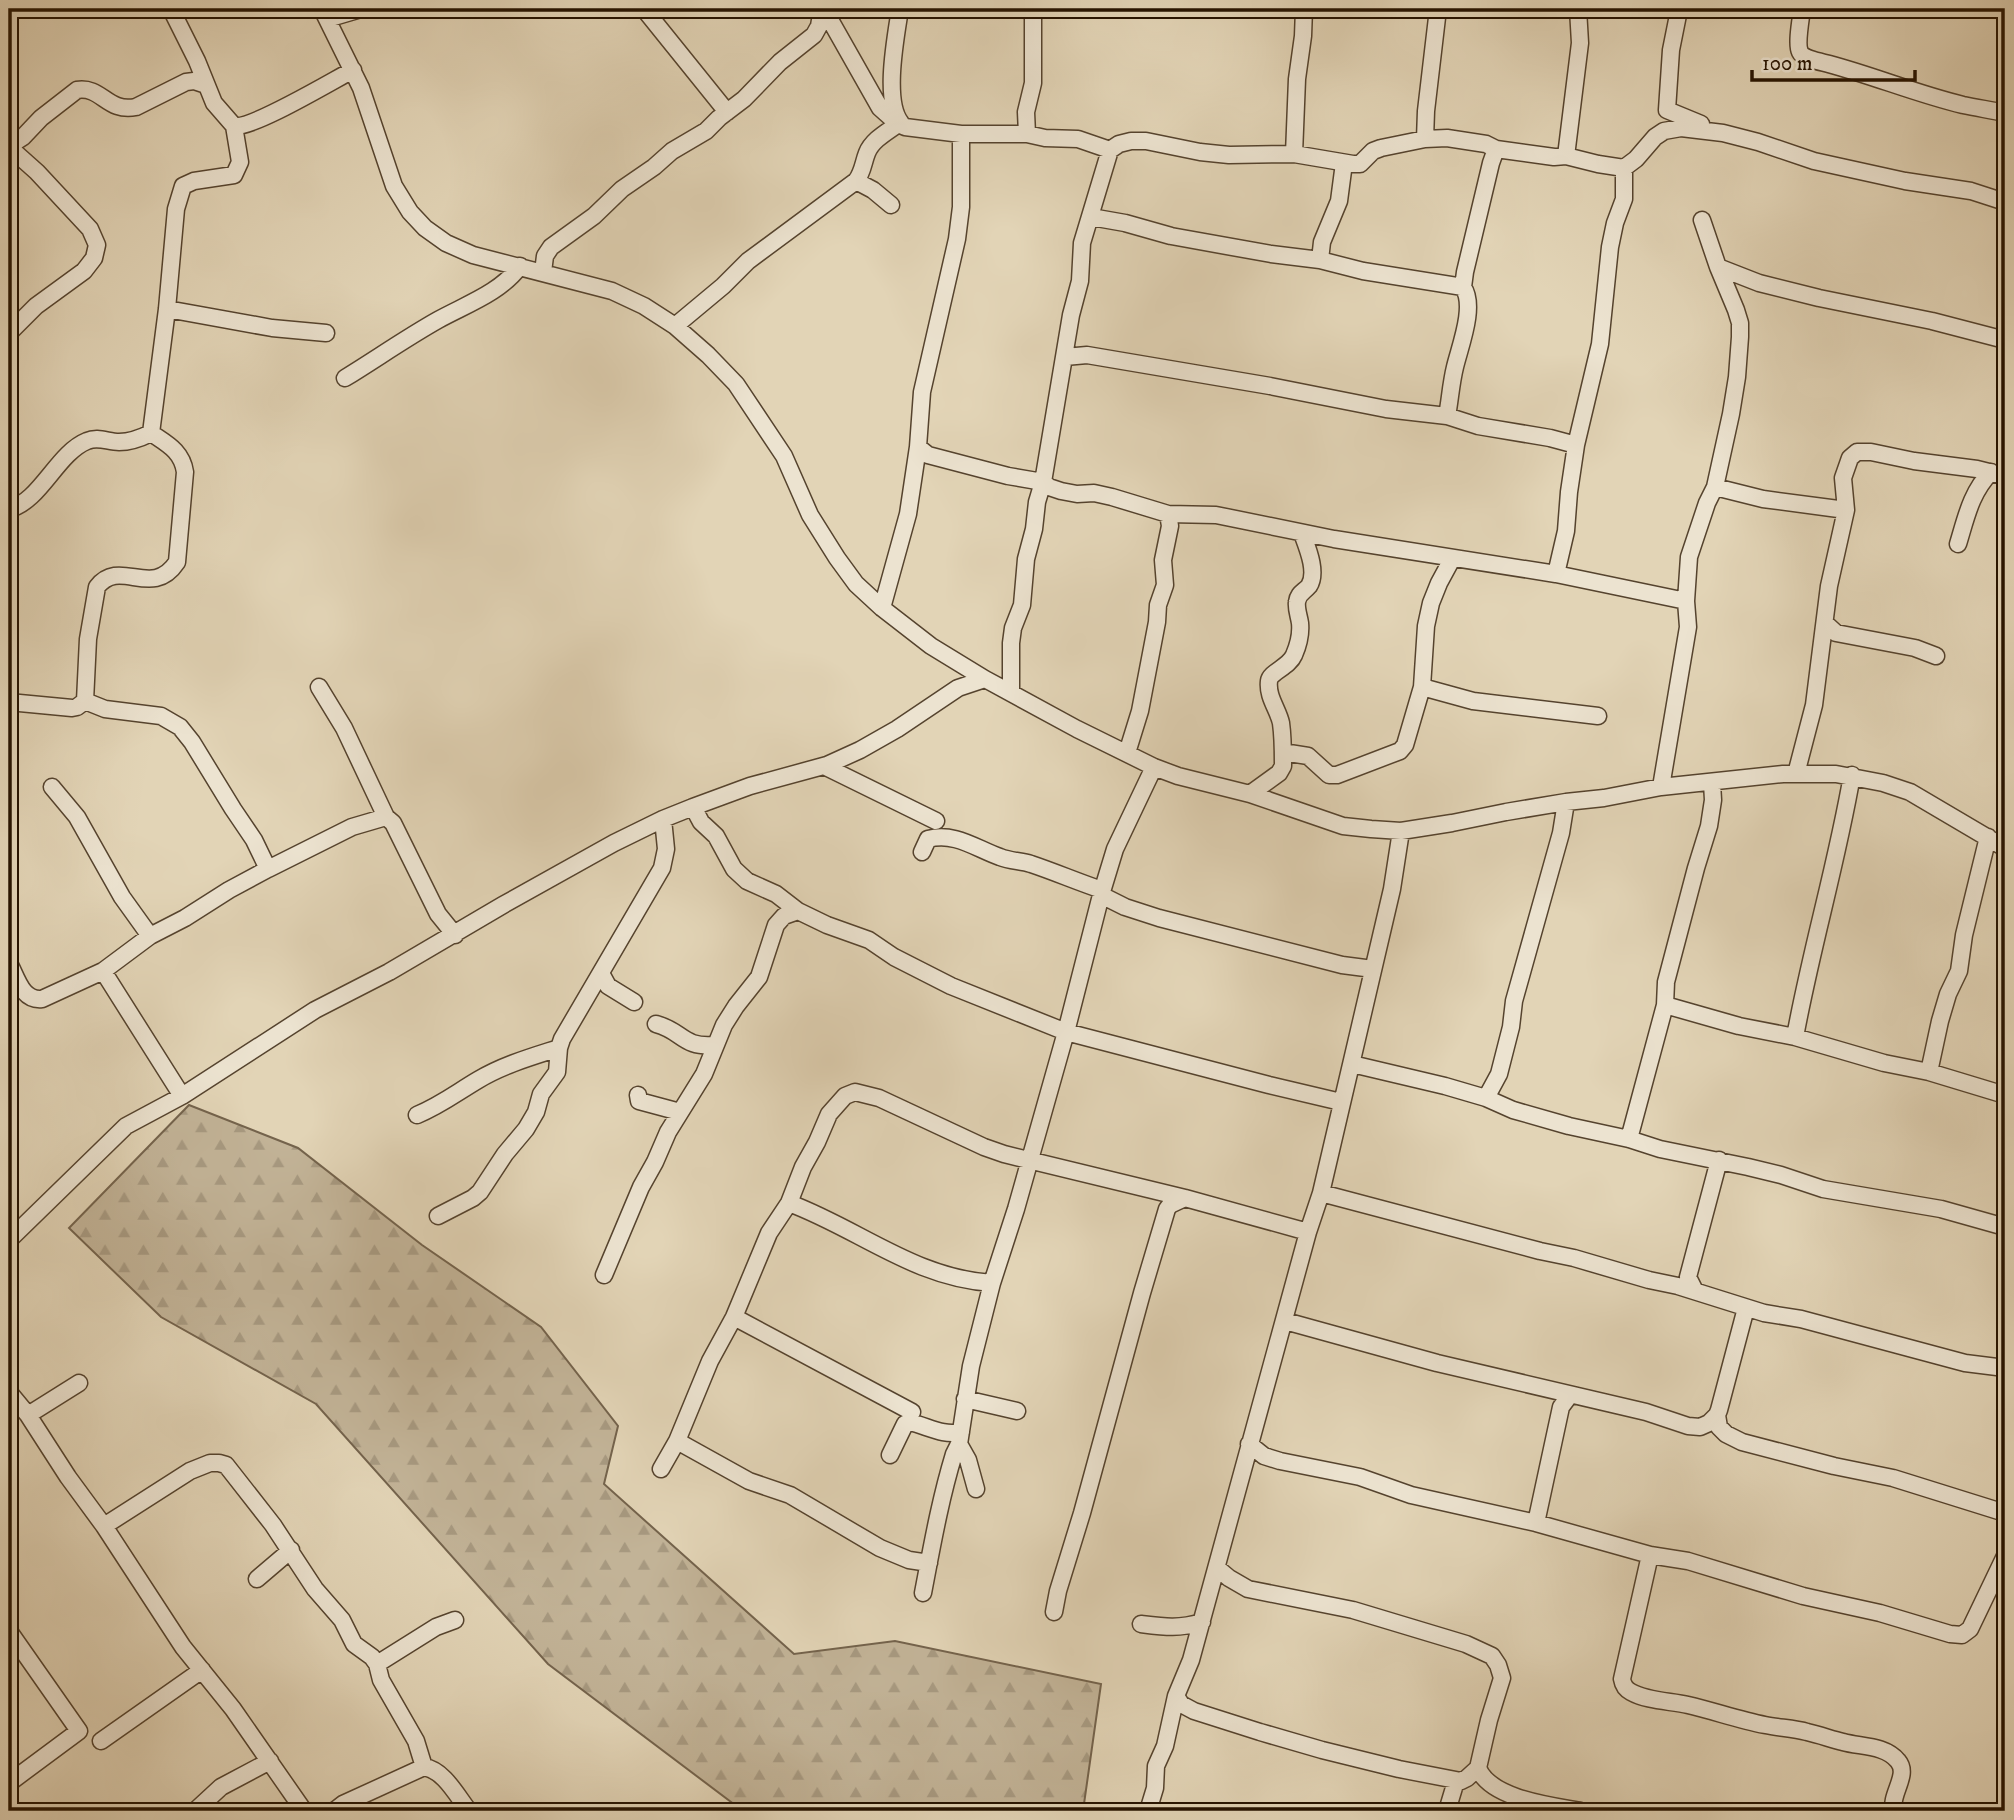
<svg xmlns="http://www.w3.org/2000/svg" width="2014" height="1820" font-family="'IM FELL DW Pica',serif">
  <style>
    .forest { fill: url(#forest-firs); stroke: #74634c; stroke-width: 2 }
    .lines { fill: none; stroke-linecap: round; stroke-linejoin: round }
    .minor-casing { stroke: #55432e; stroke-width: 19 }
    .minor { stroke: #ece3d0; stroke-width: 16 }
  </style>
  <defs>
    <pattern id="forest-firs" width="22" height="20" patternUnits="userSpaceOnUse" patternTransform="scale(1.75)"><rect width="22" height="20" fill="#c2b397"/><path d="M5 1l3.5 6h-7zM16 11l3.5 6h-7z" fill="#a79980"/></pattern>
  </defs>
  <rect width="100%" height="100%" fill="#e2d4b6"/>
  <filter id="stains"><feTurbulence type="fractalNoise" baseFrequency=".00286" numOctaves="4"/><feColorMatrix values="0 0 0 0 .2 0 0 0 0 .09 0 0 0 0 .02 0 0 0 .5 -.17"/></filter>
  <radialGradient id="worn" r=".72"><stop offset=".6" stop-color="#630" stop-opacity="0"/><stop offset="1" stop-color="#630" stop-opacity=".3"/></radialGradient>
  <!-- forest -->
  <path class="forest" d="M189,1105L298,1148L422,1245L541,1327L618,1426L604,1484L794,1654L895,1641L1101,1684L1083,1811H743L548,1664L316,1404L161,1317L69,1228Z"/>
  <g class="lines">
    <defs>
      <path id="minor" d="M322,9L361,88L394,186L410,212L425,228L446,243L473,255L612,291L644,306L675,326L708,355L736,384L784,456L810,515L837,558L856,584L882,608L931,646L985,679L1077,729L1154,767L1178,776L1250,794L1343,826L1371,829L1401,831L1452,823L1506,812L1566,802L1604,798L1661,787L1783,774H1836L1883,783L1910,792L2005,848
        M644,9L727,112
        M816,9L829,18L880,108L898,124
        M900,9C896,36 883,101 901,123
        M1674,9L1678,15L1671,50L1667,110L1701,124
        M1802,9C1801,18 1796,44 1800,52C1803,59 1822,62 1829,64C1874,76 1917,94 1963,105C1977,108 1991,110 2005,113
        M327,19L361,9
        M234,126C252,129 332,81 353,70
        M1027,134L1026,112L1033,83V9
        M1425,139L1426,111L1438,9
        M9,146L23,137L41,118L77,90C102,86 107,113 136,107L186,82L194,81L206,85
        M9,147L37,172L90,229L97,245L94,258L84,271L36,306L9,333
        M1294,154L1297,79L1303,36L1304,9
        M1566,156L1580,43L1578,9
        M856,181L873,190L891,205
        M1091,217L1125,223L1171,236L1271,254L1320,260L1363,271L1463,287
        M1320,260L1322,242L1339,201L1344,163
        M1718,267L1759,283L1819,298L1932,321L2005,340
        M543,272L545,256L551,247L594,216L622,189L654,167L672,151L706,131L719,118L744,99L780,62L814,35L819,26L821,14
        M167,309L272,328L326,333
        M675,326L723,286L748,261L856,181C863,172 863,163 867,153C872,140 887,132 898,124L905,127L961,134H1027L1045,138L1078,139L1110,150
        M1065,357L1087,355L1270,386L1386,409L1447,416L1478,426L1550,438L1576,445
        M345,378C376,359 406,338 438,320C467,304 500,293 520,266
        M1447,416C1450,400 1451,383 1455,367C1460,346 1476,306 1463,287L1465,272L1491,163L1496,149
        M151,433L167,309L176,209L183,186L194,181L234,175L240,162L234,126L214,103L197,61L171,9
        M918,447L928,455L1008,476L1043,482L1049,487L1061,491L1077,494L1094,493L1112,497L1168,514L1216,515L1334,539L1556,574L1686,601
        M1715,487L1763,499L1846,510
        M9,509C40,502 57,453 87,441C98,436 108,442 119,442C130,442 141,438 151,433
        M1958,544C1966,518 1971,492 1991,472
        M1556,574L1566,531L1569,492L1576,445L1600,344L1610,247L1615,223L1624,199V168
        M882,608L908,514L918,447L922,392L957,239L961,207V134
        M1825,623L1836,633L1915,648L1936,656
        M319,687L344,728L386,817
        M1422,687L1473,701L1598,716
        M1011,693V643L1013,628L1022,605L1026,559L1034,529L1037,502L1043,482L1071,315L1080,281L1082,243L1110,150L1119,144L1131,141H1146L1200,152L1229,155L1294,154L1353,164H1360L1373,151L1381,148L1425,139L1447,138L1486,144L1496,149L1554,157L1566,156L1598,164L1624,168L1636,159L1655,137L1664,131L1681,128L1723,133L1758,142L1814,161L1905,181L1971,191L2005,202
        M85,701L105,709L161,716L180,727L192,742L233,809L254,840L268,869
        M9,702L72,708L77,707L85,701L88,639L97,587C120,557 152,600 177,562L185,472C182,451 167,444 151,433
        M1283,752L1308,756L1329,775H1337L1400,751L1405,745L1422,687L1426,626L1431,603L1439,583L1452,559
        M1127,753L1140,711L1157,622L1158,605L1165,585L1163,560L1170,526L1168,514
        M824,766L936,821
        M1796,774L1814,705L1829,586L1846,510L1843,478L1850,458L1857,452H1871L1914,461L1977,469L2005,476
        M1712,783L1713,800L1709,826L1696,868L1666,982L1665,1005L1739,1026L1795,1037L1884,1063L1929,1072L2005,1095
        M52,787L77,817L122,897L150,936
        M1661,787L1688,627L1686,601L1689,557L1707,503L1715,487L1731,414L1737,377L1740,337V323L1736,310L1718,267L1702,220
        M1250,794L1279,773L1283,766C1283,752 1283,737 1281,723C1278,709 1267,697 1269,681C1270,672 1289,667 1294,655C1298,646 1301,633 1300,623C1299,616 1296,609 1297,602C1298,593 1304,592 1309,586C1318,572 1307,547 1302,533
        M693,807L701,822L716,836L734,869L747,881L776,894L798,911L827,925L869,940L894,957L951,986L1066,1032L1269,1085L1341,1102
        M922,852L928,839C955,832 975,848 1000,857C1010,861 1021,861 1031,864C1055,872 1078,882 1102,890
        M1101,895L1125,907L1159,918L1342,965L1373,969
        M9,963C17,978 22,1001 42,999L103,971L150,936L185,918L229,890L268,869L352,827L386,817L393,823L438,914L455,935
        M103,971L182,1096
        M602,975L608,986L634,1002
        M656,1024C683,1031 682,1048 715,1045
        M1795,1037C1811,949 1837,863 1852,775
        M1352,1064L1445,1086L1486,1098L1513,1110L1569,1126L1629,1139L1660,1149L1748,1167L1781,1175L1823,1189L1941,1209L2005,1227
        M1929,1072L1940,1021L1948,994L1959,971L1964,935L1988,837
        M638,1095L639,1101L680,1112
        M1486,1098L1499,1074L1511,1027L1514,1001L1561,833L1566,802
        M417,1115C441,1105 456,1093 478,1080C503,1065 531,1057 559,1048
        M1629,1139L1665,1005
        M1321,1193L1540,1251L1574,1258L1649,1280L1678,1286L1764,1313L1801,1319L1965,1363L2005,1368
        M789,1203C859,1229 914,1278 992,1283
        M438,1216L473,1198L480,1192L505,1154L526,1129L536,1112L541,1094L557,1072L559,1048L562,1039L662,868L666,849L663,819
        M9,1240L126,1126L182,1096L315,1010L389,972L503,905L614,843L663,819L693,807L750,786L827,765L860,750L897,729L958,688L985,679
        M604,1275L641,1187L655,1162L668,1132L704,1074L724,1025L736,1006L759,977L776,925L784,916L798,911
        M1695,1291L1688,1277L1719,1160
        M734,1317L912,1412
        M1285,1321L1437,1363L1646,1412L1688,1426L1700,1427L1709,1423L1717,1415L1719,1410L1746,1308
        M9,1392L28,1415L68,1477L104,1526L183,1647L233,1709L304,1811
        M965,1399L1017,1411
        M28,1415L79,1383
        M1717,1415L1719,1427L1726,1434L1742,1442L1834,1466L1893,1478L2005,1513
        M677,1441L749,1481L790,1495L880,1548L909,1560L929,1563
        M959,1444L968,1460L976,1489
        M1249,1444L1264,1456L1280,1461L1360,1477L1411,1495L1536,1523L1650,1555L1688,1561L1803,1596L1880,1613L1950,1634L1962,1635L1970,1629L2005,1556
        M890,1455L905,1424L909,1422C928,1426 942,1436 961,1432
        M661,1469L677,1441L710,1361L734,1317L769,1233L789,1203L803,1167L817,1142L829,1114L845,1096L855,1092L879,1098L984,1147L1004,1154L1185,1198L1308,1232
        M1536,1523L1561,1407L1570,1395
        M104,1526L190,1471L210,1463H219L226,1465L273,1525L315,1589L342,1620L354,1644L372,1657L377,1664L381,1680L416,1741L424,1767
        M1650,1555L1622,1679C1623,1685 1625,1689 1631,1692C1647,1701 1670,1701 1688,1705C1714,1711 1739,1720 1765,1725C1779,1728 1794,1728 1807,1732C1820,1735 1831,1739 1843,1742C1861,1747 1885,1745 1898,1761C1910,1775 1889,1795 1894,1811
        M257,1579L291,1550
        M923,1593C932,1546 940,1500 954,1454L959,1444L971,1366L992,1283L1016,1209L1066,1032L1101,895L1115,849L1154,767
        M1054,1612L1058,1591L1082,1513L1142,1293L1167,1209L1170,1205L1185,1198
        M1141,1624C1165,1627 1179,1629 1202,1622
        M9,1631L79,1731L9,1783
        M377,1664L436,1627L455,1620
        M1176,1696L1181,1704L1194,1711L1260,1732L1322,1750L1399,1769L1461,1781L1467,1778L1478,1768L1489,1720L1502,1678L1498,1665L1492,1656L1466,1644L1353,1610L1248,1589L1229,1578L1217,1568
        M101,1741L202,1670
        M1478,1768C1490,1799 1553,1806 1581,1811
        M195,1811L221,1787L270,1761
        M334,1811L343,1804L424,1767C444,1770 457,1796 469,1811
        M1148,1811L1155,1788L1156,1766L1165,1746L1176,1696L1191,1660L1308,1232L1321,1193L1392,889L1401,831
        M1447,1811L1456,1781"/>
    </defs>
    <!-- minor casing -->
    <use href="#minor" class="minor-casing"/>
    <!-- minor -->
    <use href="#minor" class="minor"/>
  </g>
  <!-- margin -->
  <rect width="2014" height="1820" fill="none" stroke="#e2d4b6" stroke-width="35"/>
  <rect x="10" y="10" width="1993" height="1799" fill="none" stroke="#261300" stroke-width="3.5"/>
  <rect x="18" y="18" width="1979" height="1785" fill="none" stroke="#261300" stroke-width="2"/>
  <!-- scale -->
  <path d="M1752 70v10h163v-10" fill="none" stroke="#261300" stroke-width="3.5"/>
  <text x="1762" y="70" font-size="21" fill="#261300" stroke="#ece3d0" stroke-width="5" paint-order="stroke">100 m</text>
  <rect width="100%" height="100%" filter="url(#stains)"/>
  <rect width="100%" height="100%" fill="url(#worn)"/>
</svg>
